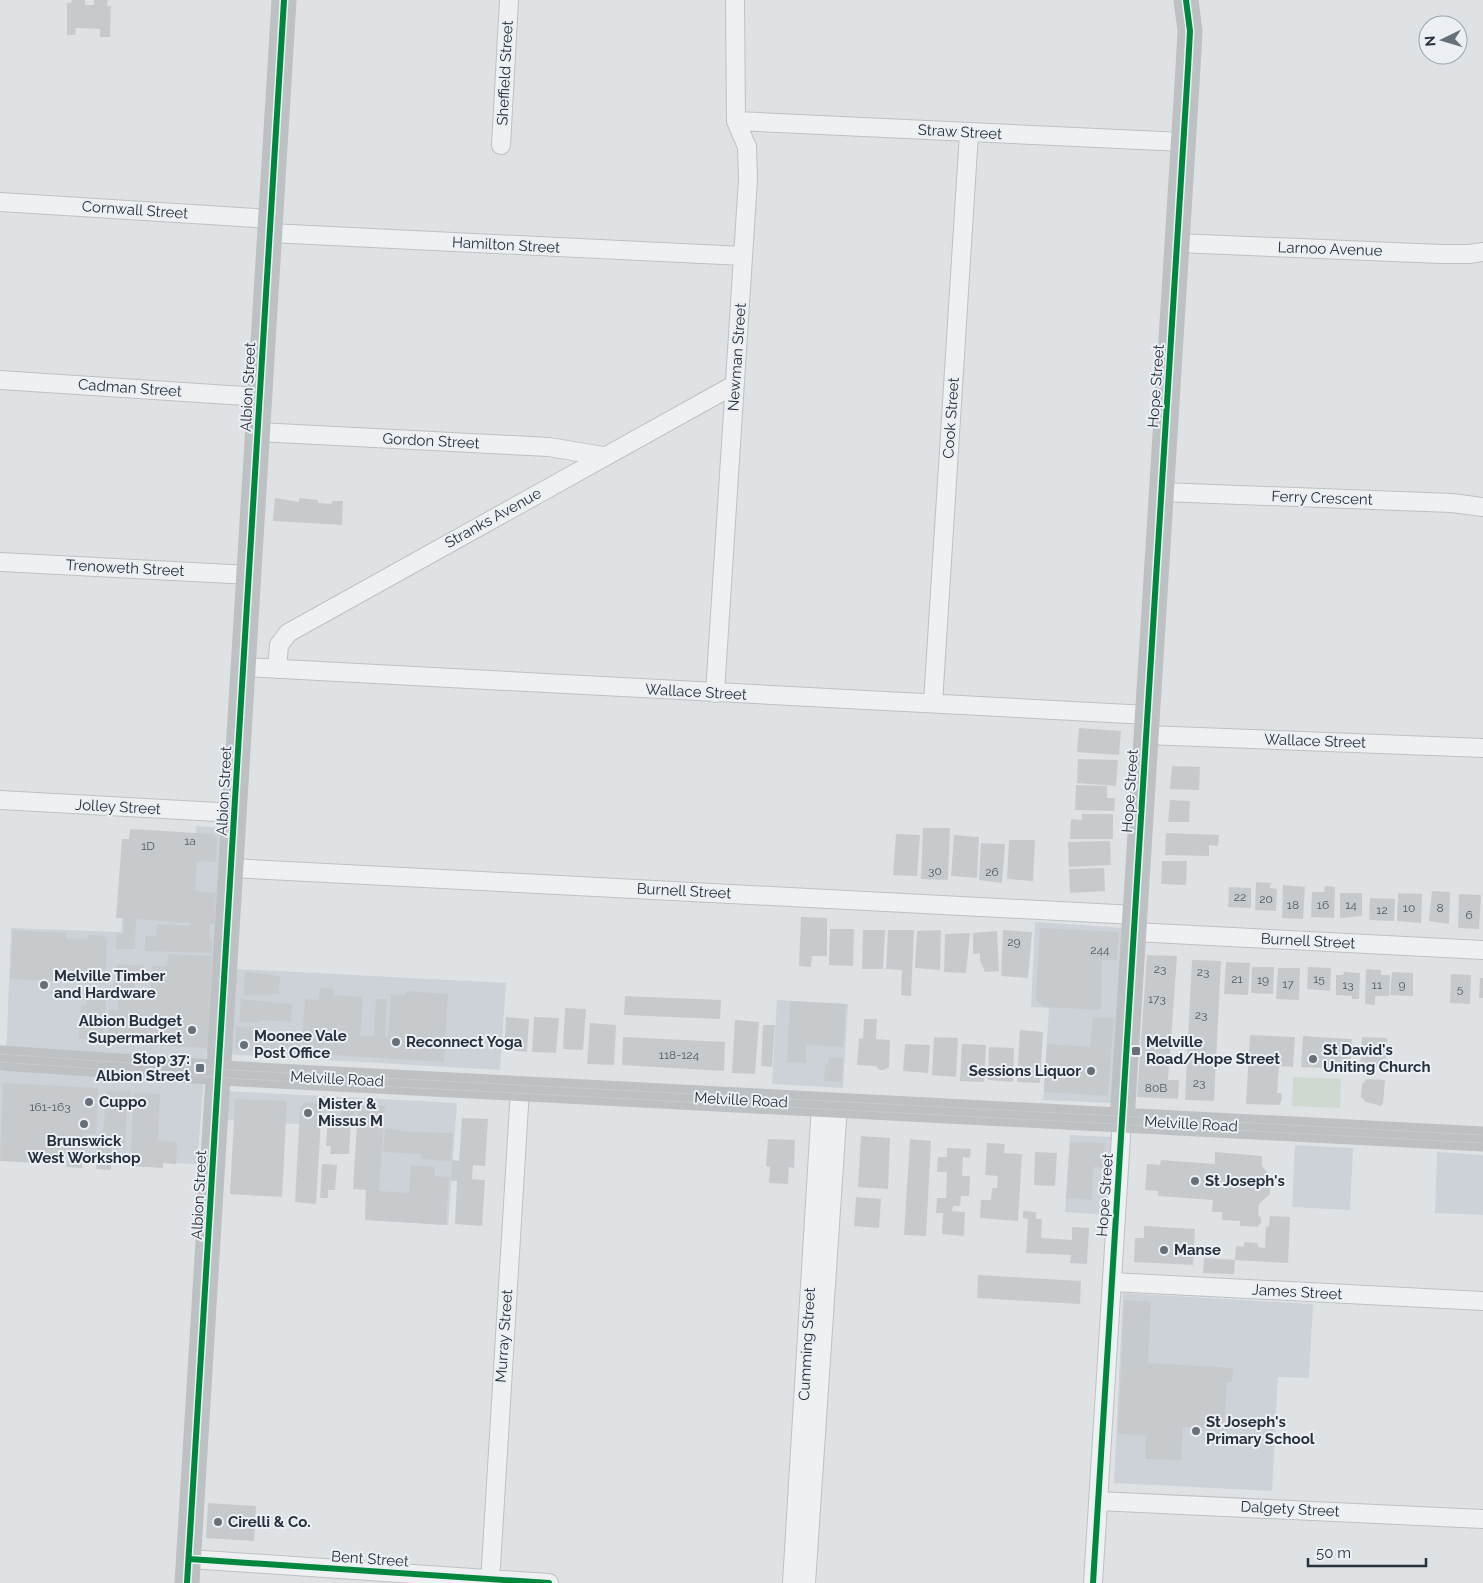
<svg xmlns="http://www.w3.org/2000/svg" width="1483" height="1583" font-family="Raleway,sans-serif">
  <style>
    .built { fill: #cdd2d8 }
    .green { fill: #d0d9d0 }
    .building { fill: #c7cacd }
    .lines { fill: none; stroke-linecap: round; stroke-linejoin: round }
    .street-casing { stroke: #bec0c3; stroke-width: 20 }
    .street { stroke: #eef0f1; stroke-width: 18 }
    .secondary { stroke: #bdc1c4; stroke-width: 25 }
    .tram { stroke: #c8cacc; stroke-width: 1 }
    .cycleway-casing { stroke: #ecf0f5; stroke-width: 9 }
    .cycleway { stroke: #00873e; stroke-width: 6 }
    .poi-dot { fill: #676f78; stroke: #ecf0f5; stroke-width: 2 }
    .labels { text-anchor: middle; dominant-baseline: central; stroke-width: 4; stroke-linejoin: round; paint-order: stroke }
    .number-label { font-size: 12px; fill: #505862 }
    .street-label { font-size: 15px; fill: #27313d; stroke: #ecf0f5 }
    .poi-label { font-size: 15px; font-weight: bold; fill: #27313d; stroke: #ecf0f5; text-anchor: start }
  </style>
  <rect width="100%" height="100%" fill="#dfe2e5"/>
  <!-- built -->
  <path class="built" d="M196,826L226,828L219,968L506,983L500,1070L206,1053L197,1164L0,1156V1071H4L7,1035L11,928L121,932L126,854L194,858Z
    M1035,922L1124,928L1113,1103L1043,1100L1049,1008L1031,1007Z
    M777,1000L848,1004L843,1088L772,1084Z
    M227,1091L457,1103L448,1225L365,1220L366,1190H379L383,1129L226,1120Z
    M1070,1135L1111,1137L1106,1215L1065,1212Z
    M1295,1145L1353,1148L1350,1210L1292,1207Z
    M1437,1152L1483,1155V1215L1435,1213Z
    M1123,1293L1313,1304L1309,1378L1278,1377L1272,1491L1114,1483Z"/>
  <!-- green -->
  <path class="green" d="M1293,1077L1341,1079L1340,1108L1292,1106Z"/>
  <!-- building -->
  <path class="building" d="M72,0H85V5H94V0H108L107,6H111L110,37H100V29L76,28L75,35H67V3H71Z
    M275,498L299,502V498L318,500V503L332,504V501H343L342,525L273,521Z
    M1079,728L1121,731L1119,755L1077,752Z
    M1078,759L1118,760L1116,786L1077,783Z
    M1172,766L1200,767L1199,790L1170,789Z
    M1076,785L1107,786V798H1115L1114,811L1075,810Z
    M1170,800L1190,801L1189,822H1168Z
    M1082,814H1113V839H1070L1071,819L1082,820Z
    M923,828H950L948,880L921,879Z
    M130,829L213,834L217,839L216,862L197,861L195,891L216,893L214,924H210L209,939H212V953L145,951V936H156L157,924L190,926L191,923L136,919L135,949H116L117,934H123L124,918H116L122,839H129Z
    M1166,833L1219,835L1218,846L1209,845V856L1165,855Z
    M896,834L920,835L917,876L893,875Z
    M954,835L979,837L977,878L951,876Z
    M1009,840H1035L1033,881L1007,879Z
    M1110,841L1111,865L1069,867L1068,842Z
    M981,843L1005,844L1002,883L979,880Z
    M1162,861H1187L1186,885L1161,884Z
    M1104,868L1105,891L1070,893L1069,869Z
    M1256,882L1271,883L1270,888L1277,889L1276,911L1255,910Z
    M1283,885L1305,887L1303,919L1282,918Z
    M1325,886L1335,887L1334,918L1311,917L1312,892H1324Z
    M1229,887L1251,888V908L1228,907Z
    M1432,891L1450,892L1449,924L1429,921Z
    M1340,893H1362V916L1340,918Z
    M1398,893L1422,894L1421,923L1397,921Z
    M1459,894L1481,895L1479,929L1458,928Z
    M1370,898L1395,899L1394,921L1369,920Z
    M801,917L827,918V956H812L811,967L799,966Z
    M1040,928L1119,932L1117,960H1102L1101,1010L1043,1007L1036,999Z
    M830,929H854L853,966L829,965Z
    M13,930L66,933V938L87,939L88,935L104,936L107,940L105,984L10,979Z
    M863,930H885L883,969H862Z
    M888,930H914L911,996L901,995L902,970L886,969Z
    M941,930L940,970L915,968L917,931Z
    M1003,930L1032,932L1028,978L1001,976Z
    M997,931L999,971L985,972L980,960V953L973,954V933Z
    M970,933L966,973L944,972L945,934Z
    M168,954L212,956L207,1048L108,1043L109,1009L118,1010V995L113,994L117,964L144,966V980L135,979L134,996H150L152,966H167Z
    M1147,955L1177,956L1168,1080H1179L1178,1099L1137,1097Z
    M1192,960L1221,961L1214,1101L1185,1100Z
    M1226,962L1250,963L1248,995L1224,994Z
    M1252,967H1274L1273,994L1251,993Z
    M1308,967L1331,968L1330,991L1307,989Z
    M1278,968H1300L1299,1000L1276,999Z
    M1366,969L1381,970V975H1390L1389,996H1375V1005L1365,1004Z
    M245,972L280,976L279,994L244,995Z
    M1344,972L1360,973L1359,999H1352V996L1336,995V975H1343Z
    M1392,972L1413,973V996L1390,995Z
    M1451,974L1471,975L1470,1004L1450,1003Z
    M1480,978H1483V998H1479Z
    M320,988L333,989V995L363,997L360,1036H374L376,999H387L385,1037H388L391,994L405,995L406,991L448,994L444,1062L301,1053L305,999L319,1000Z
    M87,995L106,996L103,1041L79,1039L81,1005H86Z
    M625,996L721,1000L720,1019L624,1015Z
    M241,999L292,1004L291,1022L260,1020V1023L239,1022Z
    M790,1001L846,1004L843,1047L806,1045V1063L787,1062Z
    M565,1008L586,1009L583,1050L563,1049Z
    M506,1017L529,1019L527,1052L504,1050Z
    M534,1017L559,1018L556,1053L532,1052Z
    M1093,1017L1114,1018L1108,1096L1044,1092L1047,1044L1090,1047Z
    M864,1019H877L876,1039L890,1040L889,1067L884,1070H880L876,1066L857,1065L859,1038L863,1039Z
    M735,1020L759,1022L755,1074L732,1073Z
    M590,1023L616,1025L614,1065L587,1064Z
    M763,1025H775L772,1067L761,1066Z
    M236,1026L260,1027V1032L301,1034L300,1053L238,1050L235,1046Z
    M1020,1030L1043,1032L1040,1083L1017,1082Z
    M1250,1035L1295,1037L1293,1067L1279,1066L1277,1093H1281L1282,1100L1279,1105L1246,1104Z
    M1303,1036L1352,1039L1350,1073L1338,1072V1069L1301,1067Z
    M623,1037L725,1042L724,1071L622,1065Z
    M934,1037L958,1038L956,1077L932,1075Z
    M1362,1037L1387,1038L1385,1068L1360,1067Z
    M905,1044L930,1045L928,1073L903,1071Z
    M962,1044L986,1045L984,1082L960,1081Z
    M989,1047L1014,1048L1013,1082L988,1080Z
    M829,1057L843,1058L842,1082L824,1081L825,1064H828Z
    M1367,1079L1385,1080L1383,1104L1381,1106L1366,1102L1361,1097L1362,1084Z
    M3,1083L98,1088L96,1134H84L82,1168L66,1167L67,1156L34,1154V1163L0,1161Z
    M106,1090L131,1091L130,1109H127L125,1149L112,1148L111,1170L96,1169L98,1138H103Z
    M134,1093L160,1094L158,1141L177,1142L176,1164L163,1163V1168L130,1166Z
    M235,1099L287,1101L282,1197L230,1194Z
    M305,1102L322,1103L316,1204L295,1202L300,1109Z
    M342,1103L355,1104L354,1121H351L349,1154H330L331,1146H326L328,1115H341Z
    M358,1105L385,1106L379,1191L409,1193L411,1165L435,1167V1176L449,1177L446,1225L365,1220L366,1190L353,1189Z
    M462,1118L488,1119L485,1166L473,1165L472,1179L485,1180L482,1226L455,1224L457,1181H451L452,1160L459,1161Z
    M385,1128L408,1132L453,1133L451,1161L421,1159V1154L383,1152Z
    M861,1136L890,1138L888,1189L858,1187Z
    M768,1139L795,1140L794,1168L789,1167L788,1184L769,1183L770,1167L766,1166Z
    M910,1139L931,1141L926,1236L904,1235Z
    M1070,1142L1105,1143L1104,1168L1093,1167L1092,1200L1066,1198Z
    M987,1143L1005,1144L1004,1153L1022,1154L1018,1221L980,1218L981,1200H991L992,1188H997L998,1176L985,1175Z
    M947,1148L971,1149L970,1158L963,1157L962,1176H970L969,1196H961L960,1206H953L952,1211L965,1212L964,1236L942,1234L943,1213H936L937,1198H946L947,1172H937L938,1157H947Z
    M1035,1152L1057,1153L1055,1186L1034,1185Z
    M1215,1152L1262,1156V1166L1271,1177L1270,1194L1259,1204L1258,1215L1261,1218V1223L1257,1227L1240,1226V1221L1222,1220V1212H1212L1213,1200L1158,1196V1191L1145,1190L1147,1164L1160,1165L1161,1160L1215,1164Z
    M322,1164L337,1165L335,1190H328V1198H320Z
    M856,1197L881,1199L879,1228L854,1226Z
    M1023,1211L1036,1212V1219H1042L1041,1238L1072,1240V1227L1089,1228L1087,1264L1070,1263L1071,1255L1026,1253L1028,1219L1023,1218Z
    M1270,1216L1290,1217L1288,1263L1235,1260L1234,1274L1203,1273L1204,1258L1235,1260L1236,1246L1244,1247V1242L1258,1243V1247L1265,1248L1266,1226L1269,1227Z
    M1144,1226L1195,1229L1193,1265L1134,1262L1135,1238H1144Z
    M978,1275L1081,1281L1080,1304L977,1298Z
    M1124,1300L1151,1302L1148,1363L1233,1368L1232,1382H1227L1224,1429L1183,1427L1181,1460L1145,1459L1146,1435L1118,1434Z
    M208,1503L256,1506L254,1541L206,1538Z"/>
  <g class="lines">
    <defs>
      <path id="street" d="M736,121L1183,142
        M501,145L509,0
        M0,202L271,219
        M270,233L743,256
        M1177,243L1441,254H1469L1483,252
        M0,380L261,397
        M258,432L549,447L603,456
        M1162,492L1452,503L1483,507
        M0,562L250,575
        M244,667L1148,715
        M277,669L279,645L288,633L734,385
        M715,693L748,179L747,147L736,121L735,0
        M933,703L969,133
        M1146,735L1483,748
        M0,800L236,813
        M232,868L1135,915
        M1134,932L1483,950
        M1112,1282L1483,1301
        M1098,1501L1483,1519
        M189,1559L549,1583
        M490,1583L520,1089
        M792,1583L821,1104
        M806,1583L838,1105
        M1093,1583L1122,1120"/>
    </defs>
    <!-- street casing -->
    <use href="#street" class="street-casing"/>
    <!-- street -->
    <use href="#street" class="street"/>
    <!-- secondary -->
    <path class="secondary" d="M0,1058L241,1074L1483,1139
      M1122,1120L1188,68L1190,31L1186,0
      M187,1583L284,0"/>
    <!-- tram -->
    <path class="tram" d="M0,1054L231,1070L1483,1135
      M0,1062L243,1079L1483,1143"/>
    <defs>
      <path id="cycleway" d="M189,1559L549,1583
        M187,1583L284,0
        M1093,1583L1188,68L1190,31L1186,0"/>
    </defs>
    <!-- cycleway casing -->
    <use href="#cycleway" class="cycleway-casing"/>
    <!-- cycleway -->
    <use href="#cycleway" class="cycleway"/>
  </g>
  <!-- markers -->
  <g class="poi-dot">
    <circle cx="44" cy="985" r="5"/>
    <circle cx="192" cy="1030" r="5"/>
    <circle cx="396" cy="1042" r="5"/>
    <circle cx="244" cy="1045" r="5"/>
    <rect x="1131" y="1046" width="10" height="10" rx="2.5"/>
    <circle cx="1313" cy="1059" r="5"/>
    <rect x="195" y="1063" width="10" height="10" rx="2.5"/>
    <circle cx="1091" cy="1071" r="5"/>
    <circle cx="89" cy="1102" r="5"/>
    <circle cx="308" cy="1113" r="5"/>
    <circle cx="84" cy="1124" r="5"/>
    <circle cx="1195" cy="1181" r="5"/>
    <circle cx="1164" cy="1250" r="5"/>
    <circle cx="1196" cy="1431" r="5"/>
    <circle cx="218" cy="1522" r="5"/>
  </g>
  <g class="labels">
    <!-- number labels -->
    <g class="number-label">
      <text x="190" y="841">1a</text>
      <text x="148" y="846">1D</text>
      <text x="935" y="871">30</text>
      <text x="992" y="872">26</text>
      <text x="1240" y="897">22</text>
      <text x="1266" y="899">20</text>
      <text x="1293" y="905">18</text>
      <text x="1323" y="905">16</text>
      <text x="1351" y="905">14</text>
      <text x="1409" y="908">10</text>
      <text x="1440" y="908">8</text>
      <text x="1382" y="910">12</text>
      <text x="1469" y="915">6</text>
      <text x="1014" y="942">29</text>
      <text x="1100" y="950">244</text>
      <text x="1160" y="969">23</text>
      <text x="1203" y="972">23</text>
      <text x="1237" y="979">21</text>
      <text x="1319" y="979">15</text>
      <text x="1263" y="980">19</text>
      <text x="1288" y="984">17</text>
      <text x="1348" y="985">13</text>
      <text x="1377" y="985">11</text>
      <text x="1402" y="985">9</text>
      <text x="1460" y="989">5</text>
      <text x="1157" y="999">173</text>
      <text x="1201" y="1015">23</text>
      <text x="679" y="1055">118-124</text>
      <text x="1199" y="1083">23</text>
      <text x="1156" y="1088">80B</text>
      <text x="50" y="1107">161-163</text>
    </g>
    <!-- street labels -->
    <g class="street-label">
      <text transform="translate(505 73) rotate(-87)">Sheffield Street</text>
      <text transform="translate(960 132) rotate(3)">Straw Street</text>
      <text transform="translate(135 210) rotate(4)">Cornwall Street</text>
      <text transform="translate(506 245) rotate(3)">Hamilton Street</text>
      <text transform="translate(1330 249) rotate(2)">Larnoo Avenue</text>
      <text transform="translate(737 357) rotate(-86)">Newman Street</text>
      <text transform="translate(1156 386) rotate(-86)">Hope Street</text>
      <text transform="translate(248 387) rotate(-87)">Albion Street</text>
      <text transform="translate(130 388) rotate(4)">Cadman Street</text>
      <text transform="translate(951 418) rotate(-86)">Cook Street</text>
      <text transform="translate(431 441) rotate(3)">Gordon Street</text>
      <text transform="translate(1322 498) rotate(2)">Ferry Crescent</text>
      <text transform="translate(493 518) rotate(-29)">Stranks Avenue</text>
      <text transform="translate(125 568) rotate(3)">Trenoweth Street</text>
      <text transform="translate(696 692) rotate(3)">Wallace Street</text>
      <text transform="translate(1315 741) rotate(2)">Wallace Street</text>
      <text transform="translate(224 791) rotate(-87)">Albion Street</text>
      <text transform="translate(1130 791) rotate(-86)">Hope Street</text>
      <text transform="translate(118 807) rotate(3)">Jolley Street</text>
      <text transform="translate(684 891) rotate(3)">Burnell Street</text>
      <text transform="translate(1308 941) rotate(3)">Burnell Street</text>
      <text transform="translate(337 1079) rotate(3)">Melville Road</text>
      <text transform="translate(741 1100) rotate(3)">Melville Road</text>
      <text transform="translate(1191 1124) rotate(3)">Melville Road</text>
      <text transform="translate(199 1195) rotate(-87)">Albion Street</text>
      <text transform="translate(1105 1195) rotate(-86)">Hope Street</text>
      <text transform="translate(1297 1292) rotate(3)">James Street</text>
      <text transform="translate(504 1336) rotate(-86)">Murray Street</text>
      <text transform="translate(807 1344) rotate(-87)">Cumming Street</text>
      <text transform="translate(1290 1509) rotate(3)">Dalgety Street</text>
      <text transform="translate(370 1559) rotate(4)">Bent Street</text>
    </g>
    <!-- poi labels -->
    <g class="poi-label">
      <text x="54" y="976">Melville Timber<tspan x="54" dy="17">and Hardware</tspan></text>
      <text x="182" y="1021" text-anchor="end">Albion Budget<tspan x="182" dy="17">Supermarket</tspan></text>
      <text x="254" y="1036">Moonee Vale<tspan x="254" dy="17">Post Office</tspan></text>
      <text x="406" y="1042">Reconnect Yoga</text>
      <text x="1146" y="1042">Melville<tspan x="1146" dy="17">Road/Hope Street</tspan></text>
      <text x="1323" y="1050">St David's<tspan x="1323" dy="17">Uniting Church</tspan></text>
      <text x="190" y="1059" text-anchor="end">Stop 37:<tspan x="190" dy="17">Albion Street</tspan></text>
      <text x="1081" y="1071" text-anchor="end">Sessions Liquor</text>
      <text x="99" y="1102">Cuppo</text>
      <text x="318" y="1104">Mister &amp;<tspan x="318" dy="17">Missus M</tspan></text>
      <text x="84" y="1141" text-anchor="middle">Brunswick<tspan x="84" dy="17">West Workshop</tspan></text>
      <text x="1205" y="1181">St Joseph's</text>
      <text x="1174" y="1250">Manse</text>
      <text x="1206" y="1422">St Joseph's<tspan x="1206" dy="17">Primary School</tspan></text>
      <text x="228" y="1522">Cirelli &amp; Co.</text>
    </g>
  </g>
  <!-- north arrow -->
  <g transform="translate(1443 40) rotate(265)"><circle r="24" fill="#ecf0f5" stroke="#9da4ab"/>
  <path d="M0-4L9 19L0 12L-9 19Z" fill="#676f78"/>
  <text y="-8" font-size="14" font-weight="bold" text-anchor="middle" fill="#27313d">N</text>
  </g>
  <!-- scale -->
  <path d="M1308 1558v8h118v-8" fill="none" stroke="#27313d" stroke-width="2.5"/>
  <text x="1316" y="1558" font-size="15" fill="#27313d" stroke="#ecf0f5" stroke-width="4" paint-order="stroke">50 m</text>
</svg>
